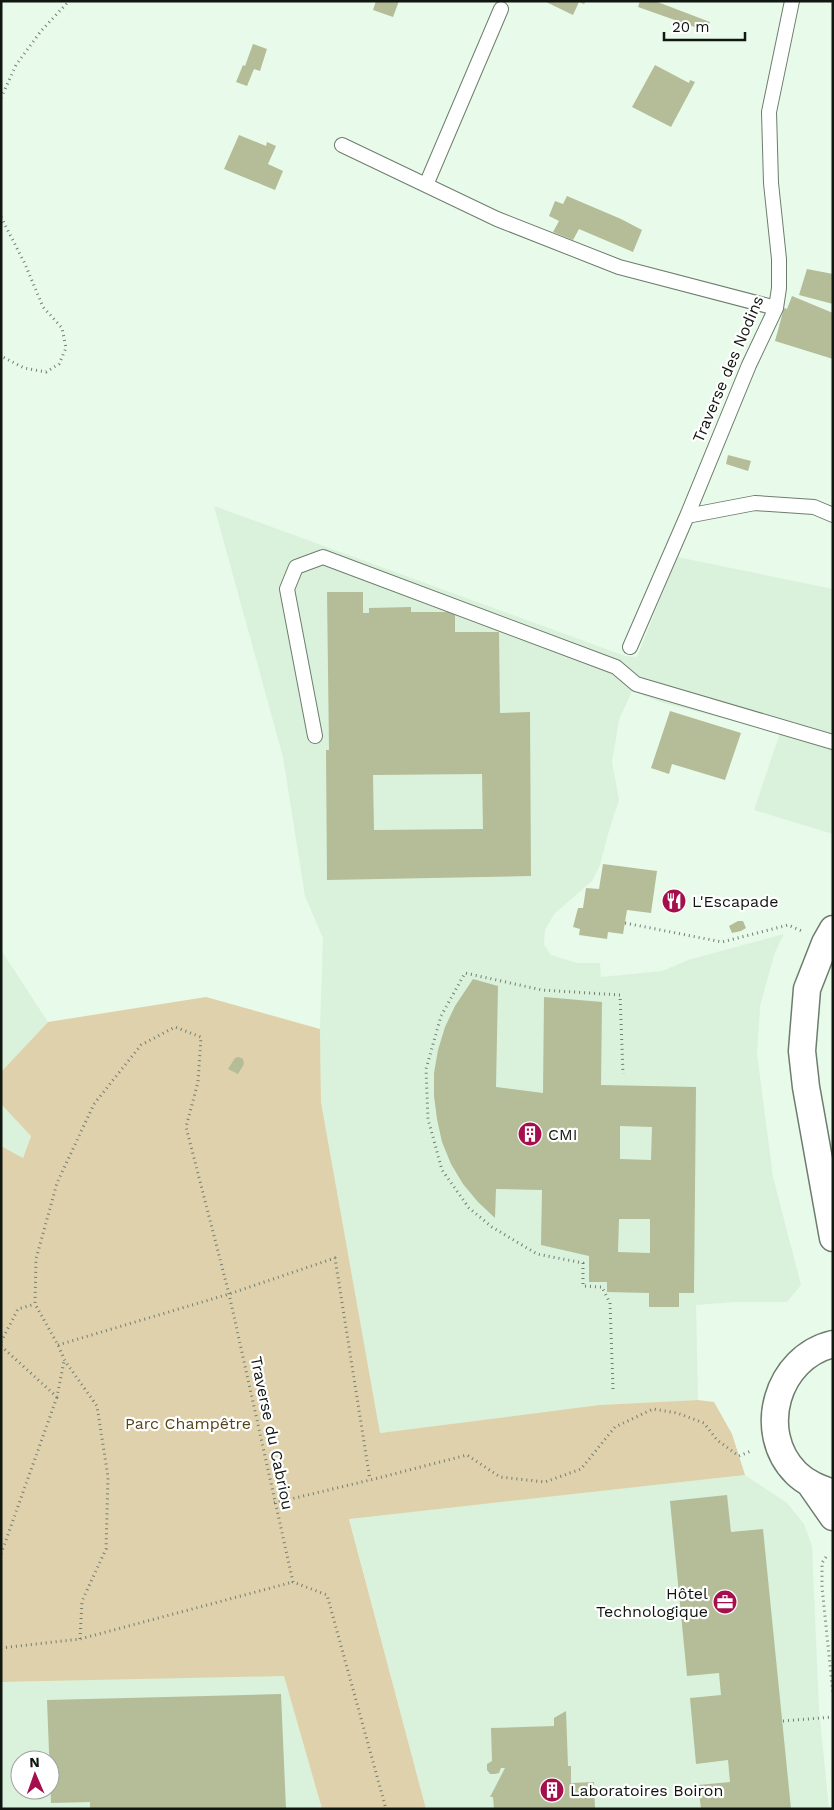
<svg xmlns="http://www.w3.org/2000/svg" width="834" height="1810" font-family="'Work Sans',sans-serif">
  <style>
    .built { fill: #daf2db; fill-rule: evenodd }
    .green { fill: #dfd1ab }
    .building { fill: #b4bd97; fill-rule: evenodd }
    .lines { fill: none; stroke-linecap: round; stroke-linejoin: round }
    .lane-casing { stroke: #6d7d6d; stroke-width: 16 }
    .street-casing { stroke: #6d7d6d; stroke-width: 29 }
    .path { stroke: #737e73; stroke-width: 3; stroke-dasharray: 1 4; stroke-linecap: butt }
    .lane { stroke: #fff; stroke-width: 14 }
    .street { stroke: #fff; stroke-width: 26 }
    .labels { text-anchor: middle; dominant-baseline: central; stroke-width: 4.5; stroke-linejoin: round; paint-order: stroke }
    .street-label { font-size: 16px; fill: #101610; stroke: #fff }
    .poi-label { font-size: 16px; fill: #101610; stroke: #fff; text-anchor: start }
    .park-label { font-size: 16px; fill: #564617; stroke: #fff }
  </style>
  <rect width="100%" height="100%" fill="#e8fae9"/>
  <!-- built -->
  <path class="built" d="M214,506L625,656L637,657L677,557L833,589V834L754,810L780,733L660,702L632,691L619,720L612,762L619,800L610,827L600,865L592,881L554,914L545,930L544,945L551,955L577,963H600L601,977L662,971L691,959L784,934L775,952L760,1006L757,1054L773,1177L801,1285L787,1302H734L696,1305L698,1400L599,1405L380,1433L321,1102L320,1029L323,938L305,896L283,757Z
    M1,950L48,1022L1,1072Z
    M1,1104L31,1135L23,1158L1,1146Z
    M745,1475L787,1503L804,1524L812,1546L819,1710L829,1809H426L349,1518Z
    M284,1675L322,1809H1V1682ZM20,1760H50V1790H20Z"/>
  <!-- green -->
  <path class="green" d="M206,997L320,1029L321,1102L380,1433L599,1405L698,1400L714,1402L732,1434L745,1475L349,1519L426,1809H322L284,1676L1,1682V1146L23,1158L31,1136L1,1104V1072L48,1022Z"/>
  <!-- building -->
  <path class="building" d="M376,1H399L393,17L373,10Z
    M544,1H586L584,4L579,2L573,15Z
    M640,1H655L710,22L706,31L638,7Z
    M253,44L267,49L260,71L254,69L247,86L236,82L243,65L245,66Z
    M655,65L689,83L690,80L695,82L671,127L632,107Z
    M239,135L266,146L267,142L276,146L268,164L283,171L275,190L224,169Z
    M567,196L621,219L642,230L633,252L579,229L573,240L553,232L559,221L549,216L555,201L563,204Z
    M807,269L833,274V304L799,295Z
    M792,296L833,313V359L775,341L784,308L787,309Z
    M728,455L751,461L748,471L726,464Z
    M327,592H363V613H369V608L411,607V612H455V632H499L500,713L530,712L531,876L327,880L326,750H329ZM482,774L483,829L374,830L373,775Z
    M670,711L741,733L725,780L672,764L669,774L651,768Z
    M603,864L657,871L651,913L627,910L623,934L608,932L607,939L579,935L580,929L573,927L578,908H583L586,888L599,889Z
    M738,921H743L746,928L741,931L732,933L729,926Z
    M473,979L498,986L496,1087L543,1093L544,997L602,1002L601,1085L696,1087L694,1293H679V1307H649V1293L607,1292V1282H589V1256L541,1245L542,1190L496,1189L495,1218L478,1202L463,1184L451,1164L442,1142L437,1119L434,1096V1073L438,1050L445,1027L455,1006ZM620,1126L652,1127L651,1160L620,1159ZM619,1219H650V1253L618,1252Z
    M239,1057L243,1059L244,1064L238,1074L228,1069L235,1058Z
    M727,1495L731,1532L763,1529L791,1809H701L698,1785L730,1782L728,1760L696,1764L690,1698L721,1695L719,1673L687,1676L670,1501Z
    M281,1694L286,1809H90V1802L51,1803L47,1700Z
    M566,1711L568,1766H571V1783L594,1782L595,1809H494L493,1797H490L505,1768H501L499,1773L495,1774H490L487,1770V1764L492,1761L491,1728L554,1726V1718Z"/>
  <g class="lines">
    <defs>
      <path id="lane" d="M342,145L497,219L619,267L776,308
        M426,185L501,9
        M687,516L755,503L814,507L833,515
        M630,647L687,516L749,365L776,308L779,288V259L771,183L769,112L792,1
        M315,736L287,589L296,567L323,557L616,667L636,684L833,742"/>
      <path id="street" d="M833,929L825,943L807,989L802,1051L806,1087L833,1238
        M833,1344C777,1357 755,1432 796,1473C806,1483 819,1488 833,1493
        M810,1484L833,1517"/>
    </defs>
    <!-- lane casing -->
    <use href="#lane" class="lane-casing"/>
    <!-- street casing -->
    <use href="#street" class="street-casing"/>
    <!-- path -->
    <path class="path" d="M1,98L16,65L41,31L69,1
      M1,217L25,264L43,307L62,328L66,348L59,364L46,372L24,368L1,356
      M625,923L722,942L788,925L802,931
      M1,1342L18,1309L35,1304
      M58,1345L229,1294L335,1258L370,1480
      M1,1346L57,1397L64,1361
      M613,1389L610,1303L602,1287L583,1286V1263L537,1254L492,1227L469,1208L442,1170L428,1119L426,1069L441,1016L465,973L542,990L620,995L623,1074
      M274,1503L370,1480L467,1455L500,1477L545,1482L581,1469L615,1427L653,1409L677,1413L704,1423L717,1440L739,1456L751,1451
      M1,1554L57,1397
      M826,1557L822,1563V1587L833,1694
      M80,1639L82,1601L106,1549L108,1477L97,1406L65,1361L58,1345L35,1304L36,1259L57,1183L94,1104L141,1045L175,1027L201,1037L198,1082L186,1127L229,1294L293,1582L327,1595L386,1809
      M1,1648L80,1639L293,1582
      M783,1721L833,1717"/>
    <!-- lane -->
    <use href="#lane" class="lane"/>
    <!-- street -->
    <use href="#street" class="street"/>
  </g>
  <!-- icons -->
  <defs>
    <symbol id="restaurant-disc" viewBox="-11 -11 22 22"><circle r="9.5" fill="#a40f4c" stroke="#fff"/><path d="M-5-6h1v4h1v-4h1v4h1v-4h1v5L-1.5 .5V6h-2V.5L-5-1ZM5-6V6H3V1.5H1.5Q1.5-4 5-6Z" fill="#fff"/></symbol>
    <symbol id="building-disc" viewBox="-11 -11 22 22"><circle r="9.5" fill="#a40f4c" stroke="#fff"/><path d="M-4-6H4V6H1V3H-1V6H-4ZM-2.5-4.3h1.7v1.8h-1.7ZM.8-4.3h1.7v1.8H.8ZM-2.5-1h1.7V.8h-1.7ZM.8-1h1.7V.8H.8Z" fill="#fff"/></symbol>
    <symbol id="office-disc" viewBox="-11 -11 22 22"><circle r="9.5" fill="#a40f4c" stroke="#fff"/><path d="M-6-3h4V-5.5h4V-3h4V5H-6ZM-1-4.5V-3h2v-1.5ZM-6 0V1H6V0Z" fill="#fff"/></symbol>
  </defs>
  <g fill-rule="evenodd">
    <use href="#restaurant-disc" x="660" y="887" width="28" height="28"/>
    <use href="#building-disc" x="516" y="1120" width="28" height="28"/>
    <use href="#office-disc" x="711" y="1588" width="28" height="28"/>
    <use href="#building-disc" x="538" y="1776" width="28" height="28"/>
  </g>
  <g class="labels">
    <!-- street labels -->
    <g class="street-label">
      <text transform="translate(728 369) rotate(-67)">Traverse des Nodins</text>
      <text transform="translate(272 1433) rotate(78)">Traverse du Cabriou</text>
    </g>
    <!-- poi labels -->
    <g class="poi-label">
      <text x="692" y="901">L'Escapade</text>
      <text x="548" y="1134">CMI</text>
      <text x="708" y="1593" text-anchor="end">Hôtel<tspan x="708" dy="18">Technologique</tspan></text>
      <text x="570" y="1790">Laboratoires Boiron</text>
    </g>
    <!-- park labels -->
    <g class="park-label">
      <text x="188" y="1423">Parc Champêtre</text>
    </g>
  </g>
  <!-- border -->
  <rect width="834" height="1810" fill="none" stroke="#101610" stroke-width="5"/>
  <!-- north arrow -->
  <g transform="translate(35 1775) rotate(358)"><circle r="24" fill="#ffffff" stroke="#9fa29f"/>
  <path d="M0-4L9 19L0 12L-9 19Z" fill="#a40f4c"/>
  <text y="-8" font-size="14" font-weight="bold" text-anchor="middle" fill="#101610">N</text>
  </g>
  <!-- scale -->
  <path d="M664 32v8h81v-8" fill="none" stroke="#101610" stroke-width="2.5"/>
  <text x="672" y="32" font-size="15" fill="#101610" stroke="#ffffff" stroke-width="4" paint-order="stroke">20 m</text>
</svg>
